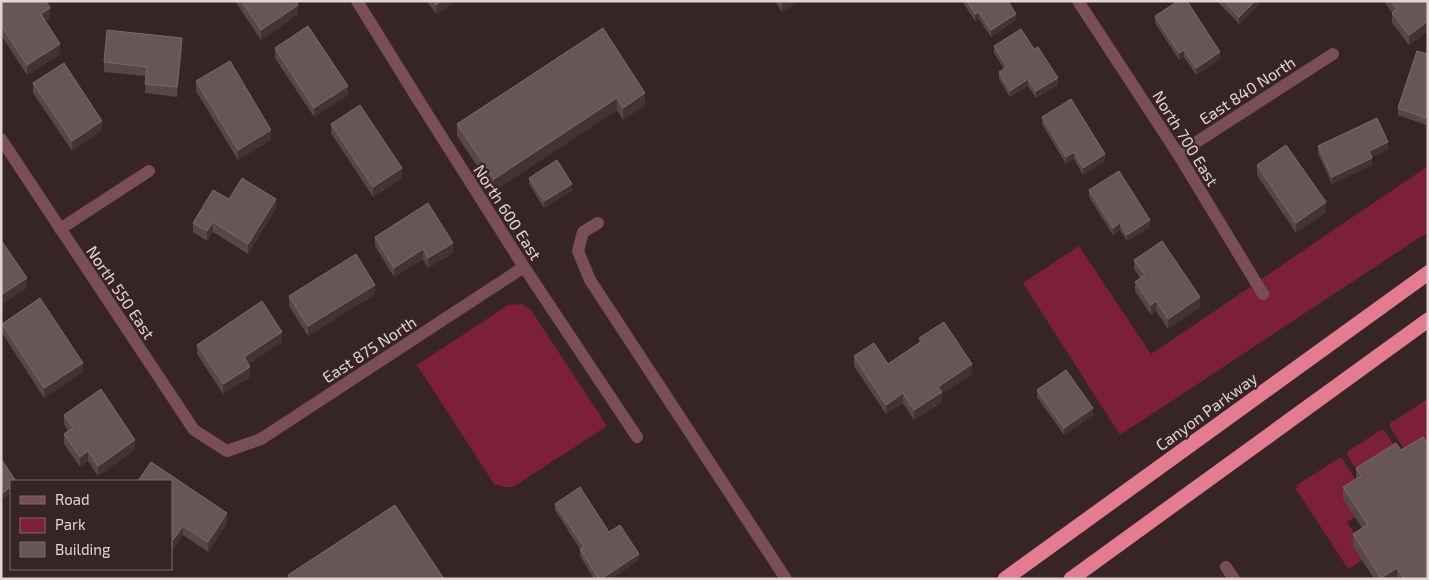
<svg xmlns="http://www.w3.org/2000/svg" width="1429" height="580" font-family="'Exo 2',sans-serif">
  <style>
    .green { fill: #7c2039 }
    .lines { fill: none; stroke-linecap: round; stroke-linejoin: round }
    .minor { stroke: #794e55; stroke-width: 12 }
    .highway { stroke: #e37c8f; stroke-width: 15 }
    .wall { fill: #594649 }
    .shaded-wall { fill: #453235 }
    .building { fill: #685558; stroke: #7b696b }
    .labels { text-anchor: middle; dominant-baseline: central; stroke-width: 4.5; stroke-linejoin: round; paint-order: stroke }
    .street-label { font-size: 16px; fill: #e1d4d5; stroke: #372427 }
  </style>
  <rect width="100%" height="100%" fill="#372427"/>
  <!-- green -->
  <path class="green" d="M1428,166V232L1120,435L1023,283L1079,246L1151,354Z
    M522,304L531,310L607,426L513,487H504L494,484L417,365L508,305Z
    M1428,399V457H1409L1390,427V423Z
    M1381,430L1385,431L1399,453L1361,477L1347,455L1348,451Z
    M1339,458H1342L1361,488L1344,499L1355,517L1347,522L1360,542L1362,560L1350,568L1347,567L1296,489L1297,485Z"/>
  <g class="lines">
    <!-- minor -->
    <path class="minor" d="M357,1L419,101L524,267L637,437
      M1078,1L1178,154L1263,294
      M1,139L194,430L227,451L261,439L524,267
      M1178,154L1333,54
      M598,223L583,232L578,251L590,280L786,579
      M60,229L149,171
      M1226,567L1234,579"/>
    <!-- highway -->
    <path class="highway" d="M1005,579L1428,273
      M1071,579L1428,320"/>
  </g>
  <!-- wall -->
  <path class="wall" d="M1,1L50,18L45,21L60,54L27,75L1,35Z
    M235,1H296L298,14L261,40Z
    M427,1H457L436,14Z
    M775,1H798L782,12Z
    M962,1H1008L1016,20L991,37L979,19L975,21Z
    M1217,1H1262L1239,24Z
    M1384,1H1428V31L1409,45L1392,23V13Z
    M1155,16L1220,59L1196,75L1184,57L1179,60L1155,23Z
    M603,28L645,105L623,120L617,110L494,191L457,136V124Z
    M994,46L1058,85L1036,98L1028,86L1010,97L999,79V72L1004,69L994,53Z
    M182,48L177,97L145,93L146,76L104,72V62Z
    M275,48L348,95L314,117L275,58Z
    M1428,54L1426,125L1398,115V108Z
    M196,81L271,140L238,160L196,91Z
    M33,83L102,130L72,151L33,93Z
    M1042,117L1105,161L1083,175L1074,159L1066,164L1042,124Z
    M331,124L402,178L373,197L331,133Z
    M1318,146L1388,149L1372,157V165L1332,184L1318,153Z
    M1257,165L1326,212L1296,233L1257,175Z
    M529,178L572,191L544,208L529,184Z
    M1089,190L1150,227L1127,241L1120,230L1113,235L1089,197Z
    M229,199L276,208L248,254L213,232L207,241L193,232V223Z
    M375,237L453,253L428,268L423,259L394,277L375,246Z
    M1134,260L1200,307L1168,329L1156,311L1151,315L1135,291V282L1140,278L1134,269Z
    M375,294L308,336L289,306V296Z
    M2,324L83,372L44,398L2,333Z
    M919,338L972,374L942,394V402L914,420L903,403L886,414L854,366V356L888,364L919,343Z
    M282,342L248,364L250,377L223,394L197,354V345Z
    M1037,390L1093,415L1064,435L1037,397Z
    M64,415L135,450L98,476L88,461L80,467L64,444V434L68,431L64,424Z
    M1356,468L1428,579H1374L1353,546V534L1362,528L1343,499V487L1356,479Z
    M171,481L227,523L208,552L183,535L173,550L171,549Z
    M555,504L609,532L639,560L611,579H594L580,556V549L555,510Z"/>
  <!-- shaded-wall -->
  <path class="shaded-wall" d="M441,1H457L436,14V5Z
    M783,1H798L782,12V2Z
    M1255,1H1262L1239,24V17Z
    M298,5V14L261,40V30Z
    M50,8V18L41,24V14Z
    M979,12V19L975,21V14Z
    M1016,14V20L991,37V30Z
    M1428,21V31L1409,45V35Z
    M182,38V48L177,97V87Z
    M60,44V54L27,75V65Z
    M1184,50V57L1179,60V53Z
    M1220,52V59L1196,75V68Z
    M1058,78V85L1036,98V91Z
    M1028,79V86L1010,97V91Z
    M348,86V95L314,117V108Z
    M645,93V105L623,120V108Z
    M617,98V110L494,191V179Z
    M102,121V130L72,151V141Z
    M271,130V140L238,160V150Z
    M1388,142V149L1369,158V151Z
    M1074,152V159L1066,164V157Z
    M1105,154V161L1083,175V168Z
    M1372,158V165L1332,184V177Z
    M402,168V178L373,197V187Z
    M572,184V191L544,208V201Z
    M276,199V208L248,254V244Z
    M1326,202V212L1296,233V223Z
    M1150,220V227L1127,241V235Z
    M213,222V232L207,241V231Z
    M1120,223V230L1113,235V228Z
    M453,243V253L428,268V258Z
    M423,249V259L394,277V268Z
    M27,278V288L1,305V295Z
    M375,285V294L308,336V326Z
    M1200,297V307L1168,329V319Z
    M1156,301V311L1151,315V305Z
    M282,332V342L244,367V357Z
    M83,363V372L44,398V388Z
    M972,364V374L942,394V402L914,420V410L938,387Z
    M250,367V377L223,394V384Z
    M903,393V403L886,414V405Z
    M1093,408V415L1064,435V428Z
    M135,440V450L98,476V466Z
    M88,451V461L80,467V457Z
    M11,487V494L1,501V494Z
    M227,513V523L208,552V542Z
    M183,526V535L173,550V540Z
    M639,554V560L611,579H601Z
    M1397,568V579H1381V578Z"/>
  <!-- building -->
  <path class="building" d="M1,1H46L50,8L41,14L60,44L27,65L1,25Z
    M242,1H296L298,5L261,30Z
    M434,1H441L436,5Z
    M967,1H1008L1016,14L991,30L979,12L975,14Z
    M1178,1H1187L1220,52L1196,68L1184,50L1179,53L1155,16Z
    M1224,1H1255L1239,17Z
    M1391,1H1428V21L1409,35L1392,13L1397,9Z
    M308,26L348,86L314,108L275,48Z
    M603,28L645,93L623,108L617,98L494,179L457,124Z
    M1021,29L1034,49L1038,47L1058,78L1036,91L1028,79L1010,91L999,72L1007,67L994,46Z
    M107,30L182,38L177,87L145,84L147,67L104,62Z
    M1417,51L1428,54V114L1426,118L1398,108Z
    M230,61L271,130L238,150L196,81Z
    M64,63L102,121L72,141L33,83Z
    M1071,99L1105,154L1083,168L1074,152L1066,157L1042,117Z
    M360,105L402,168L373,187L331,124Z
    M1377,118L1388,142L1369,151L1372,158L1332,177L1318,146Z
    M1286,145L1326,202L1296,223L1257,165Z
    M557,160L572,184L544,201L529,178Z
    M1119,171L1150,220L1127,235L1120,223L1113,228L1089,190Z
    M242,178L276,199L248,244L213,222L207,231L193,223L213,190L229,199Z
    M428,203L453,243L428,258L423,249L394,268L375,237Z
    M1,240L27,278L1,295Z
    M1162,241L1200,297L1168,319L1156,301L1151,305L1135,282L1145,275L1134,260Z
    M356,254L375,285L308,326L289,296Z
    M40,298L83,363L44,388L2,324Z
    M262,301L282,332L244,357L250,367L223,384L197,345Z
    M944,322L972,364L938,387L942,392L914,410L903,393L886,405L854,356L874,343L888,364L922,341L919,338Z
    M1066,370L1093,408L1064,428L1037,390Z
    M101,389L135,440L98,466L88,451L80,457L64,434L73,428L64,415Z
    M1423,437L1428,445V579H1404L1397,568L1381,578L1353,534L1368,525L1343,487L1361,476L1356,468L1396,443L1401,450Z
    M1,459L16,481H11V487L1,494Z
    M151,462L227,513L208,542L183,526L173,540L171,539V481H138Z
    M580,487L609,532L620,525L639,554L601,579H599L580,549L584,547L555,504Z
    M395,505L444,579H290L288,575Z"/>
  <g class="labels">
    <!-- street labels -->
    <g class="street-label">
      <text transform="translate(1247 90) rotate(-33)">East 840 North</text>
      <text transform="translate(1186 138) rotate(58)">North 700 East</text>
      <text transform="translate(508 212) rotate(57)">North 600 East</text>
      <text transform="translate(121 292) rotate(56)">North 550 East</text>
      <text transform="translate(369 349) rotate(-33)">East 875 North</text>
      <text transform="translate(1206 411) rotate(-36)">Canyon Parkway</text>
    </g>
  </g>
  <!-- border -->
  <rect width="1429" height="580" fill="none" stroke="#e1d4d5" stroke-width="5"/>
  <!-- legend -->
  <rect x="10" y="480" width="162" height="90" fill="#372427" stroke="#7b6a6d"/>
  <rect x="20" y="496" width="25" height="8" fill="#794e55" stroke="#7b6a6d"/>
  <text x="55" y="505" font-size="15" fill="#e1d4d5">Road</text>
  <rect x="20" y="518" width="25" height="15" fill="#7c2039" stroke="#7b6a6d"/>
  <text x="55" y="530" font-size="15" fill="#e1d4d5">Park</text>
  <rect x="20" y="542" width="25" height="15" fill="#685558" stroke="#7b6a6d"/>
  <text x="55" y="555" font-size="15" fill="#e1d4d5">Building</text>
</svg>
